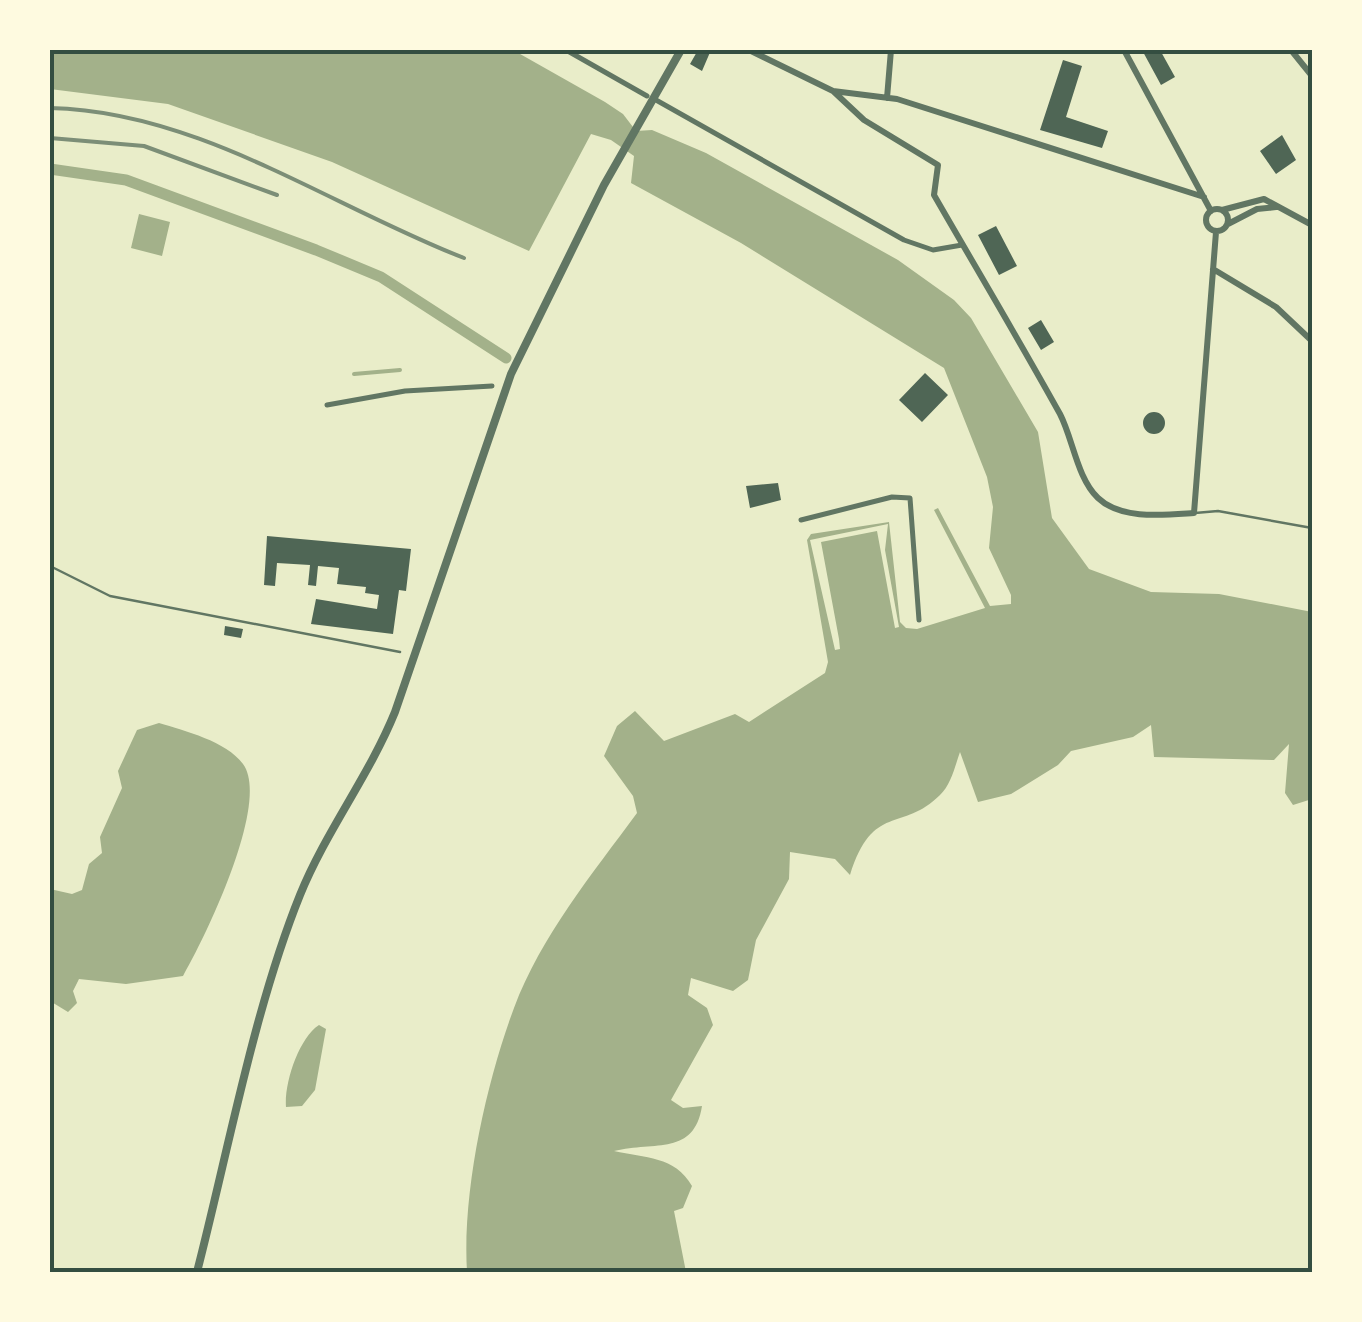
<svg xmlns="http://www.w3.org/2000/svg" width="1362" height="1322" font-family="'Varela Round',sans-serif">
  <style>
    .water { fill: #a3b18a }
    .pier { fill: #e9edc9 }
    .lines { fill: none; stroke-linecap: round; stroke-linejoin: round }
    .stream { stroke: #a3b18a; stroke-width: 4 }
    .canal { stroke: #a3b18a; stroke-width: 11 }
    .building { fill: #4f6655 }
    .service { stroke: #617663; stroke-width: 2.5 }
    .pedestrian { stroke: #617663; stroke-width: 5 }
    .minor { stroke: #617663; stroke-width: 6 }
    .tertiary { stroke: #617663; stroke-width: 8 }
    .rail { stroke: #7c8e77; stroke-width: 4 }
    .neatline { fill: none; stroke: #344e41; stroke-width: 4 }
  </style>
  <rect width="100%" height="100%" fill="#e9edc9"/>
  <!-- water -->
  <path class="water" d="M50,50H513L605,102L623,114L636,131L652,130L706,153L898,260L954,300L971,318L1038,432L1052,518L1089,569L1151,592L1219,594L1312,612V799L1293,805L1285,793L1289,744L1274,760L1154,757L1151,725L1133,737L1071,751L1058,765L1011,794L978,802L960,752C955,766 951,785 940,795C902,833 873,802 850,875L835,859L790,852L789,879L756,940L748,980L733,991L691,978L688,995L707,1008L713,1025L671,1100L683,1108L702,1106C694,1156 656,1141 614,1151C645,1158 675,1156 692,1186L683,1208L674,1211L686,1272H467C462,1192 486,1083 514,1008C541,936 593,873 637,813L633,796L604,756L617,726L635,711L664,741L735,714L749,722L825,673L828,662L807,540L811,534L889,522L900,622L906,628L917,629L985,608L934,510L938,508L990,606L1011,604V595L989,548L993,507L987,477L944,368L741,243L631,183L634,156L611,140L591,134L529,251L332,162L168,104L50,89Z
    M139,214L170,222L162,256L131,248Z
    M159,723C185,731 226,741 243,764C271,802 205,938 183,976L126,984L79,979L73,991L77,1003L68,1012L50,1001V889L72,894L82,890L89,864L102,853L100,837L122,788L118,771L137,730Z
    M319,1025L326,1029L315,1090L302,1106L286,1107C284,1083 299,1038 319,1025Z"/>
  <!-- pier -->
  <path class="pier" d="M888,524L885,550L899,627L895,628L877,531L821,542L839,639L840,649L835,650L810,540Z"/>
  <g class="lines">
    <!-- stream -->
    <path class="stream" d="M354,374L400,370"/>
    <!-- canal -->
    <path class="canal" d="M50,169L126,180L316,250L381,277L506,358"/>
  </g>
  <!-- building -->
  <path class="building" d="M698,50H711L702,71L690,64Z
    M1142,50H1160L1175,77L1161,85Z
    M1063,60L1082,66L1066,117L1108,131L1102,148L1040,130Z
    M1282,135L1296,160L1276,174L1260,151Z
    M996,226L1017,266L999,275L978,235Z
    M1041,320L1054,342L1041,350L1028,328Z
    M925,373L948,395L922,422L899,400Z
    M1143 423a11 11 0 1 1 22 0a11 11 0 1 1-22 0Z
    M778,483L781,500L750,508L746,486Z
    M267,536L411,549L406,591L399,590L393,634L311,624L316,599L377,609L379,595L365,593L366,587L337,584L339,568L318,566L316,586L308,585L310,565L277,563L275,586L264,585Z
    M225,626L243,629L241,638L224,635Z"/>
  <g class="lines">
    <!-- service -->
    <path class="service" d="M1195,513L1218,511L1312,528
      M50,566L110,596L400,652"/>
    <!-- pedestrian -->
    <path class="pedestrian" d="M566,50L647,96
      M656,100L904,240L933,250L962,245
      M327,405L405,391L492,386
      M801,520L892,497L910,498L919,620"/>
    <!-- minor -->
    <path class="minor" d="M749,50L833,91L897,99L1204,197
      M1124,50L1211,211
      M1291,50L1312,76
      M833,91L864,120L938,165L934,195C976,268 1019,340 1060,414C1073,439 1077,478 1098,498C1121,520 1164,515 1194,513L1216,232
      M887,98L891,50
      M1206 220a11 11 0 1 1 22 0a11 11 0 1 1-22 0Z
      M1222,210L1264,199L1312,225
      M1228,224L1257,209L1276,207
      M1213,269L1276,307L1312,341"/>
    <!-- tertiary -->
    <path class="tertiary" d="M197,1272C228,1152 254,1009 300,895C326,831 369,776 395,712L511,374L604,185L681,50"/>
    <!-- rail -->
    <path class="rail" d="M50,108C198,111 330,206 464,258
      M50,138L144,146L277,195"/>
  </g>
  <!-- border -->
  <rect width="1362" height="1322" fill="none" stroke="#fefae0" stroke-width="105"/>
  <rect x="52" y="52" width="1258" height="1218" class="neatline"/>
</svg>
